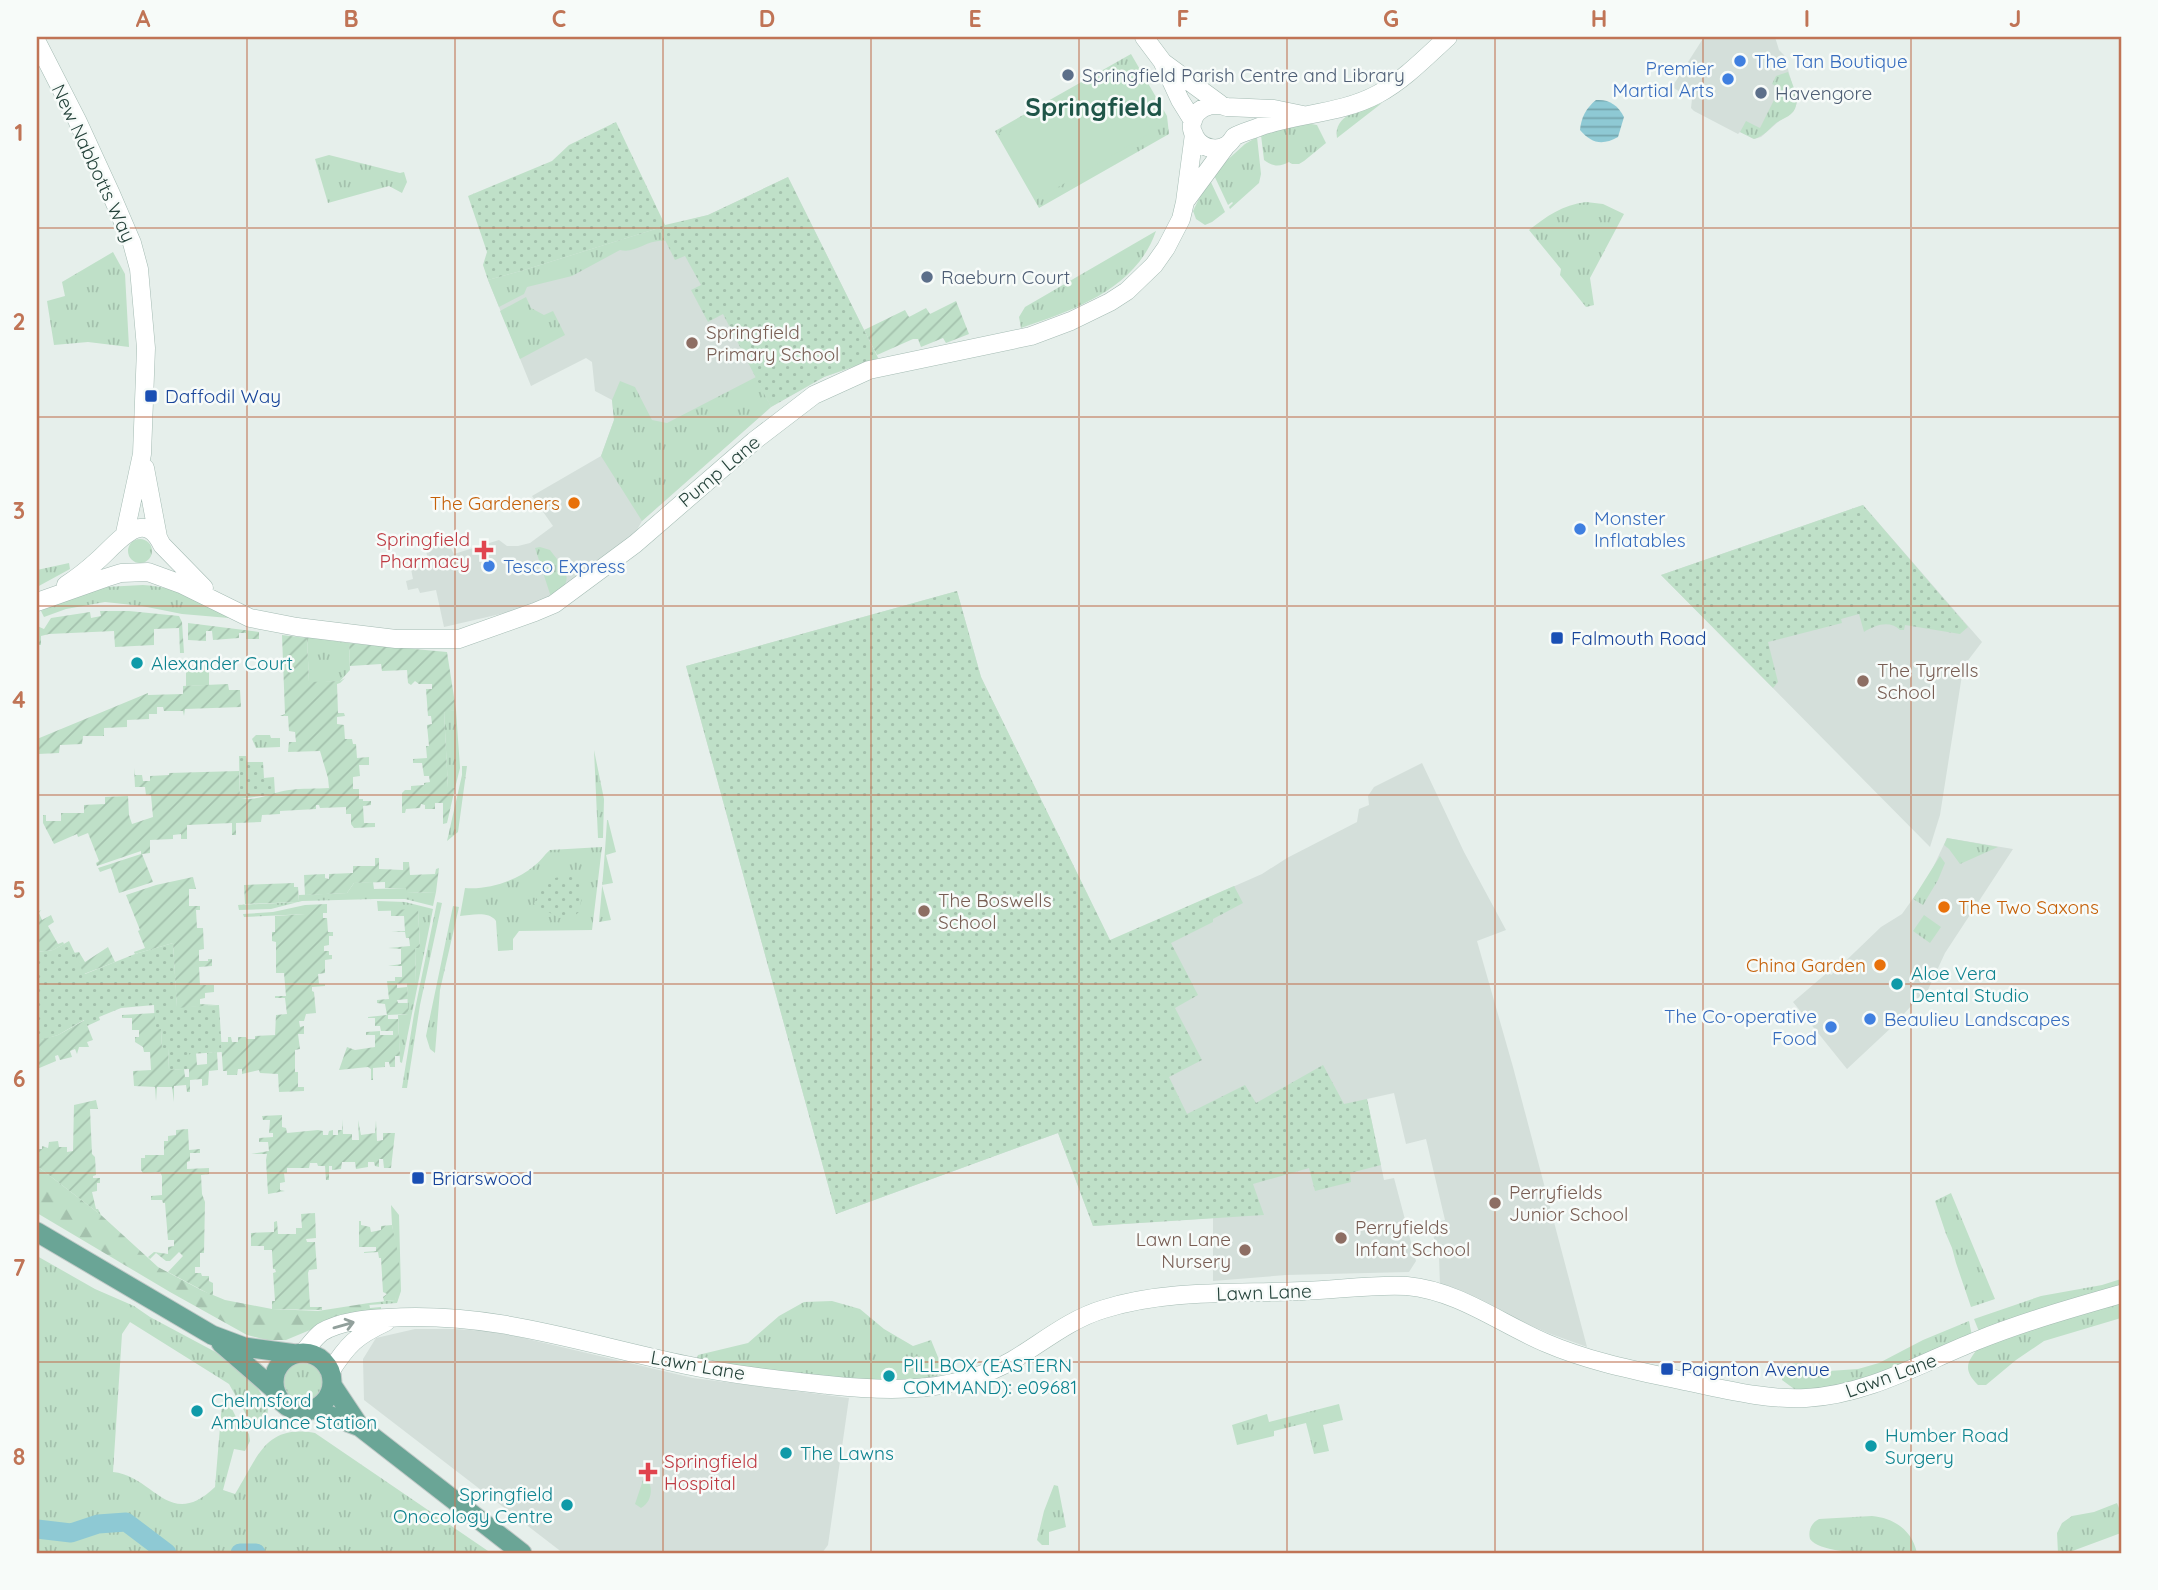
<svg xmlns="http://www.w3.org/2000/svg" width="2158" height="1590" font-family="Quicksand,sans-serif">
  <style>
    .built { fill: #d4dfda }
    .grass { fill: url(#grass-tufts) }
    .forest { fill: url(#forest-firs) }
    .park { fill: url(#park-dots) }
    .garden { fill: url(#garden-furrows) }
    .pitch { fill: #bfe0c8 }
    .water { fill: url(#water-rules) }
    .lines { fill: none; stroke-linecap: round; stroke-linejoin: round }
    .river { stroke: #8ec9d4; stroke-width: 19 }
    .secondary-casing { stroke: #a4bbb3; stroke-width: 19 }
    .primary-casing { stroke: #c2cac8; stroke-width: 21 }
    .secondary { stroke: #fff; stroke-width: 18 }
    .primary { stroke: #6aa596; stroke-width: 19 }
    .oneway { stroke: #92a09c }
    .grid { fill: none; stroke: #c07456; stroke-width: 2; stroke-opacity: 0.55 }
    .shop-dot { fill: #3f7fe0; stroke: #f7fbf9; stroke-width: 2.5 }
    .service-dot { fill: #5c6f8a; stroke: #f7fbf9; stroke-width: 2.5 }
    .education-dot { fill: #8d6e63; stroke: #f7fbf9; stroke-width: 2.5 }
    .transit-dot { fill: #1a4fb4; stroke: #f7fbf9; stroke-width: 2.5 }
    .food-dot { fill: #e8710a; stroke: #f7fbf9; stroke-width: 2.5 }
    .health-dot { fill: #e0444e; stroke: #f7fbf9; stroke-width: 2.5 }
    .culture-dot { fill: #0f9aa8; stroke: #f7fbf9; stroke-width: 2.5 }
    .labels { text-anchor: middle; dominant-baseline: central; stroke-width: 5; stroke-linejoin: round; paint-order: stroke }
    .shop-label { font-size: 19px; fill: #366cbe; stroke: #f7fbf9; text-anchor: start }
    .service-label { font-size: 19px; fill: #4e5e75; stroke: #f7fbf9; text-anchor: start }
    .street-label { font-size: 19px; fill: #24423a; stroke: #f7fbf9 }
    .education-label { font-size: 19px; fill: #785e54; stroke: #f7fbf9; text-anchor: start }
    .transit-label { font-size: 19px; fill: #164399; stroke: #f7fbf9; text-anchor: start }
    .food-label { font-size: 19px; fill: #c56008; stroke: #f7fbf9; text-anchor: end }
    .health-label { font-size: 19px; fill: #be3a42; stroke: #f7fbf9; text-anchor: end }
    .culture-label { font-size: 19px; fill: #0d838f; stroke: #f7fbf9; text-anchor: start }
    .district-label { font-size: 26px; font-weight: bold; fill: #1f5548; stroke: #f7fbf9 }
    .neatline { fill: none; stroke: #c07456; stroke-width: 2.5 }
    .grid-label { font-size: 23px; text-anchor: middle; font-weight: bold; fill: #c07456 }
  </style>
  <defs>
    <pattern id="grass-tufts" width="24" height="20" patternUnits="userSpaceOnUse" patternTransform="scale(1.75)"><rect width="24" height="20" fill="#bfe0c8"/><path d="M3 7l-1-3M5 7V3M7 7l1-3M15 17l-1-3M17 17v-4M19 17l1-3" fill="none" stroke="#a4c1ad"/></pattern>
    <pattern id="forest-firs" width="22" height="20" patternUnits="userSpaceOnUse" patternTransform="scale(1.75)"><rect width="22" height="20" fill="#bfe0c8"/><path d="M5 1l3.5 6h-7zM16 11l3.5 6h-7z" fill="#a4c1ad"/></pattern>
    <pattern id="park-dots" width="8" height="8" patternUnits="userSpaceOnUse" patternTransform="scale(1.75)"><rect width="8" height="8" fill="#bfe0c8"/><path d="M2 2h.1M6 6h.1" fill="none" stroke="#a4c1ad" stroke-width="1.8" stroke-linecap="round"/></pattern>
    <pattern id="garden-furrows" width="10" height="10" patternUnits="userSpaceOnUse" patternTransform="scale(1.75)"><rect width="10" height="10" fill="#bfe0c8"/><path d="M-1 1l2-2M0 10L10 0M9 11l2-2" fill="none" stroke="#a4c1ad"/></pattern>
    <pattern id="water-rules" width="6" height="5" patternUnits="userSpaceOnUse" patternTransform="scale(1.75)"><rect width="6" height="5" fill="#8ec9d4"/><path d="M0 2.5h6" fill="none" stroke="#74a5ad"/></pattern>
  </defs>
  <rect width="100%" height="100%" fill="#e6efeb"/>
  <!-- built -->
  <path class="built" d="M1704,37H1775L1779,50L1784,55L1796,98L1797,103L1793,112L1778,122L1761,137L1754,139L1740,132L1738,134L1694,111L1691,108L1692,99L1672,87Z
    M788,177L878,358L824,377L771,407L642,521L628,546L567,590L518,610L444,627L436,590L420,593L418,588L408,590L406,581L413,579L411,569L429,565L425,545L446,540L454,554L499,540L507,546H518L530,543L553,526L532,496L601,456L614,420L612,400L595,391L592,362L586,358L531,386L488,280L521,271L665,226L708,215Z
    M1863,505L1982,642L1966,663L1962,675L1940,815L1930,847L1661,575Z
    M957,591L981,677L1110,941L1262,874L1287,858L1357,822L1359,809L1369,805L1368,796L1374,787L1422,763L1464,852L1506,930L1477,941L1513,1067L1587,1347L1548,1333L1440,1286L1439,1256L1430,1224L1445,1220L1426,1139L1406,1144L1394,1093L1367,1099L1384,1180L1394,1178L1416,1261L1409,1272L1286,1275L1213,1281V1218L1093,1226L1058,1133L836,1214L686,666Z
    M1947,838L2013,849L1945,953L1927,992L1920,996L1893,1026L1847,1069L1793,1002L1828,972L1831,975L1881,927L1902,914L1929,876Z
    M415,1329H455L487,1331L515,1336L693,1378L849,1398L828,1545L822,1553H563L364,1400L363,1359L376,1338Z"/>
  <!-- grass -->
  <path class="grass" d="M1131,54L1167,116L1169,134L1039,208L995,131Z
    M1788,72C1792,84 1803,104 1791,114C1787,118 1781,119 1776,123C1769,129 1764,136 1754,139L1740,132L1746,121L1760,128L1780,88L1772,84L1776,76Z
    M1382,103L1337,138C1333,113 1364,110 1382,103Z
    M1306,123L1317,125L1326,143L1304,161L1299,164H1292L1289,162C1280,167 1273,167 1264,160L1261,135Z
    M1257,137L1261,174L1259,183L1230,209L1229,207L1233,203L1232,202L1228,205L1213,173L1245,144Z
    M329,155L400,173L404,172L407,182L402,193L389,186L328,203L315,159Z
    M1209,178L1225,212L1212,222L1205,225L1196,219L1193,211Z
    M1586,202L1603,204L1624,214L1590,278L1594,305L1586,307L1560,275L1561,269L1529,230C1547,216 1562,205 1586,202Z
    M659,228L665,241C647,239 636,254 620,250L572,276L527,287L524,294L499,307L488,280L521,271Z
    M1156,231C1136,289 1074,310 1021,328L1019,317L1025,307Z
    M113,252L125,274L129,347L88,342L54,345L47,301L65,296L62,282Z
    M526,297L531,308L544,315L553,311L565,335L520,359L500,311Z
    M756,377L771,407L642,521L601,456L614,420L612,400L620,381L635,387L652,420L667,423Z
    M128 551a12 12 0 1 1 24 0a12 12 0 1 1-24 0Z
    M540,547L550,550C565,570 578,580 551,597L535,548Z
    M69,563L70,569L37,587V570Z
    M143,585C176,587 202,601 231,617L229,618L182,614L142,606L105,602L66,609L44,617L41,611L68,598L105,587Z
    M307,637L349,643L350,670L340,681L309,683Z
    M209,665V685L186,686V666Z
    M456,710L460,768L455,788L448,789L444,711Z
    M256,735H270L271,738H280V747L256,748L252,739Z
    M594,750L604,799L603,838H598Z
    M462,766H467L458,832L447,841L462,775Z
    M607,820H608L616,852L606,855L613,883L602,885L611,920L599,922C602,888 605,854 607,820Z
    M1947,838L1998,847L1960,864L1949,849L1944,845Z
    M602,847L592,930L519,931L513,939V950L498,951L496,921C489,911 472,915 460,916L465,888C488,890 516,881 534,866C540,862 544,855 550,850Z
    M1940,856L1945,863L1938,880L1923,905L1913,899Z
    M373,882L374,889L407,888V893L436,892L433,906L405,899H375L302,901L271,909L239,910L238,905L299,902V895L347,893L354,883Z
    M377,901L405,902L433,909L402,1063L400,1062L398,1015L408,1014L407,983L416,982L415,948L420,947L418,910L378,911Z
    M437,902L442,903L420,1005L407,1088H402L414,1014Z
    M305,905L306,914L244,917L243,914L273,912Z
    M453,906L459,907L440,990L435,1053L430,1049L426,1036Z
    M1924,915L1941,927L1930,943L1913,931Z
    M1951,1193L1995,1299L1971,1307L1956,1263L1952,1248L1946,1234L1935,1201Z
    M391,1205L399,1215L401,1291L397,1303L369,1305V1303L395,1300L398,1260L392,1225Z
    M37,1256L95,1289L134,1306L150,1317L223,1356L254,1382L266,1402L268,1409L267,1416L262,1419L253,1420L247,1416L229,1384L130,1322L122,1334L113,1472C154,1476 169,1531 215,1487L223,1391L238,1421L249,1434L250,1441L245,1451L234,1449L223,1490L235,1494C258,1457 265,1424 315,1433L491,1553H37Z
    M2121,1279V1288L1980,1334L1974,1319L2041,1296L2102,1285Z
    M832,1301L860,1309L884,1329L913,1346L931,1340L940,1362L950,1359L954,1371C904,1387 850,1381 798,1374C764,1370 730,1366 696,1362L698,1355L748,1343L779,1316L804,1302Z
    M2121,1301V1318L2044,1341L2016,1360L1986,1385H1978C1961,1368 1968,1360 1982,1344Z
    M1969,1321L1972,1336L1845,1386L1797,1391L1782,1380V1368L1786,1364L1800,1363L1829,1371L1858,1369L1879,1363L1923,1340Z
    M281 1382a21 21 0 1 1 42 0a21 21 0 1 1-42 0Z
    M1339,1404L1343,1420L1323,1425L1329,1451L1314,1454L1306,1423L1274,1431V1436L1237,1445L1232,1425L1267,1414L1269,1422Z
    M644,1477H646C654,1487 652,1502 641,1508L635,1504Z
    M1054,1485L1058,1486L1066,1527L1049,1532V1545H1042L1037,1540L1044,1511Z
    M2117,1503L2121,1513V1533L2067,1553H2058L2057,1533L2062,1523L2072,1516L2094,1512Z
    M1872,1516C1894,1518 1912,1530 1917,1553C1895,1553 1823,1557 1810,1539C1808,1531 1811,1523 1819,1519Z"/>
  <!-- forest -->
  <path class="forest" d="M37,1166L101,1215L158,1267L201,1290L225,1300L272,1309L318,1311L369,1303L370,1308L381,1307V1311L322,1325L286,1340H267L247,1335L170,1292L37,1213Z"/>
  <!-- park -->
  <path class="park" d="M616,122L665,225L708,215L788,177L878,358L824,377L771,407L723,314L708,322L691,290L701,285L685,256L675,260L659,228L521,271L488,280L483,265L487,252L468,196L552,161L569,145Z
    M1863,505L1968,627L1960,634L1905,625L1904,630H1900C1889,620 1876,625 1864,632L1859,614L1841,619L1842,623L1768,642L1778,682L1773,688L1661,575Z
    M957,591L981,677L1110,940L1234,886L1243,903L1213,919V922L1171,943L1198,995L1175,1008L1202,1060L1169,1077L1187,1114L1245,1085L1256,1103L1323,1065L1344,1104L1367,1099L1381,1165L1350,1173L1351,1182L1315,1191L1309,1168L1253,1184L1264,1215L1093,1226L1058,1133L836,1214L686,666Z
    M239,756H246L247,762H263L264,778L274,777L275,794L240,799Z
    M575,873L583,890L579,912L573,917L559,918L534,904L543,881Z
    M69,941L85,974L135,954L173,943L177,1007L219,1005L222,1052L189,1054V1069L169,1070L168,1048H162L161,1029H155L154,1005L121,1008L99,1017L100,1020L87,1026L84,1020L58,1035L41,1040L37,1043V952L53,950Z"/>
  <!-- garden -->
  <path class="garden" d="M956,301L969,334L946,343L943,338L921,347L918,339H913L877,355L864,330L905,310L909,317L926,308L930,314Z
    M100,611H129L179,616L182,622L184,653H180L179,628L154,629V645L115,647L114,631L49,634L41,636V645H37V626L44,629L51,618L90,612L91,618L101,616Z
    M188,623L259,632V639H246V633H239V638L213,640L212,631H206V641L188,640Z
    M282,635L307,638L309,682L340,681L345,678L340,683L337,684L338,713H344L345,716L337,717V724L344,725L345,739H352L353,744H356L357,758L369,757V765H359L360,776L353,777V789H359V799H363V801H371V805L363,806L364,823H375V827L354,828L351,824V814H346V807L320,808L319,805H316V809L280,811V814L262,815L261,822L236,823V835H232V823L187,825V839H181V834L173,835V839L150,840V853L142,854L153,882L119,893L111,868L100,872L98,868L141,854V851L97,866L96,863L99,861L88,833L78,837L77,834L54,844L43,823V815H46V821H61V813H84V805L105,804V797L128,796L129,815L132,824L153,817L151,795H146L145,787H135L134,768L135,775H142L143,781H150V776L169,775V773L239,771L240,798C258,802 272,792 289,790C302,788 316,789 329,788L328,778L320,751L288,752L289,742H296L295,732L289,731L288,716H280L285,714Z
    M349,643L447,652L456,710L444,712L448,788H455L447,823L443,824V803H435V809H425V805L421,804L420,808L406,809L405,813H402V793L405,790H411V786L424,785V783L430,782L429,776H424L422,763H413V759L427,758L426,746H429L427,725L432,724L431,716H428L426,689H432V684H419L415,681L411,685L408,683L407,670L382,671L381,664L350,666Z
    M228,684L229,690H240L241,707L185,709L184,716L183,711H164L163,707H157V714H149V719L127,720V727L104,728V736H83L82,744L60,745L59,753L38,754V761H37V739L148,693V695L183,694V686Z
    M375,858H379V869L403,870V862H409L410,875L435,874L436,869L439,868L436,892L407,893L406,888H385V882L354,883L347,893L305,895L304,875L325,874V878L329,879V874L353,873V866H375Z
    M193,877L196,889H189V906H200V910H196L197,928H203L204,949L199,950V961H208V959H212V966L199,967L200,985H214V992L205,993V998L200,999V1004L216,1005L177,1008L173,943L135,954L134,952L145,948L138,931L140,930L126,895L156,885Z
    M294,883V887H298L299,902L245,904L244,885Z
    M327,904V913H323V918H327L328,932H333V936H329V945L324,946V951H329V955H332V959L325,960V973L318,974L319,984H325V986L312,987V991L314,992L316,1013L306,1014L304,1021H299L300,1027L304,1026V1034H298L300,1049L295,1050V1072H298V1087H304V1091L279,1092L278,1074L260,1073L259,1070L242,1074V1069H238L237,1075H227V1071H223L221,1042H228V1037H231L232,1042H238V1037H246L247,1039H255V1036L275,1035L276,1015L287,1014L285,998H275V996H286L284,973H276V942L272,941V932H275V916L305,914V905Z
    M418,909L420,948H415L416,983L397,984V988L407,987L408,999L397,1000L398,1003H408V1014L388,1015V1019H398L400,1056H395V1067H390L389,1062H385V1067L373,1068V1080H371V1069L368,1067L339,1070L347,1047L355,1050L375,1047V1035H366V1032L380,1031V1035H393V1031H381L380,1026H375V1018H368V1017L387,1015L385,1004L377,1003V1000L389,999L387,981H395V977H402V966H388L401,964V949L388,948L410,946L409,938H406L405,932H391L405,931L404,916H391V910Z
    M41,910L39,913L42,920L51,915L54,922L48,926L58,944L63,942L64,944L53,950L37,952V912Z
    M108,947L115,962L84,974L74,953L79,952L85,962Z
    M155,1013V1029H161L162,1048H168L169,1070L184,1069L185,1077H189V1053H196L197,1065L207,1064V1053L217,1052L218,1070L209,1071L208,1085L202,1086V1079L190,1080V1092H187L186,1085L174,1086V1102L172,1087H157L156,1101L155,1087L134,1086L133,1071L151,1070L150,1052H144L143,1047L135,1042V1037H139V1030H132V1018H122V1015Z
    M85,1020L93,1040L87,1042L89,1047H79L77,1054L75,1049L70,1051L72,1057L60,1060L58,1055L55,1056L56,1061L37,1069V1043L40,1040L58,1035Z
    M96,1100L98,1109H90L92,1154L95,1157L96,1175L93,1176V1178H100V1183H97V1191L92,1192L96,1209H98L101,1215L37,1166L38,1149H42V1146L48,1148L49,1142L58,1141L59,1147H67V1152L73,1151L74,1105Z
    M282,1115V1127L286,1128L287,1133L318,1130L323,1131V1135H328L329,1131L333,1130V1135H338V1130H342V1119L343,1134H352V1140H359L358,1120L361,1135L375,1133L376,1120L377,1141L383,1140V1133H395L391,1168H384L383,1159H379V1167L375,1166L374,1162H368V1167L356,1169L355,1162H342L341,1169L332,1170V1166H329V1180H326L325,1166H318L317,1163H310L309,1168H287V1173H284L285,1182L280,1183V1190L285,1191L268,1194L266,1160L267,1154H251L269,1151L268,1142H259V1138L273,1137V1133H269L270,1120H263L262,1116Z
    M188,1129L189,1150L200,1149V1153H190V1161L187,1162V1169L209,1168V1174L201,1175L202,1194L205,1202L204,1253H200V1267H195V1273H201L202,1276H209V1281L213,1283V1296L168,1272L183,1256L179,1252L170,1261H166L156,1253L150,1259L148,1257L154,1252L168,1254V1247L174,1246V1240H168L165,1203H163L162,1200H151V1196L162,1195V1176L160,1172L143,1173L141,1170V1158H145V1155H164V1141H168V1136L176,1135V1130Z
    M315,1213L316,1238L306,1239L307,1242H315L317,1269L309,1270L308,1273L310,1307H322V1310L272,1309V1301H275L273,1273L276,1272L275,1269H273L272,1252V1250H264V1246H251V1233L274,1232V1222L277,1221L278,1234H296V1228H302L301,1214Z
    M359,1221H361V1225L370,1227L371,1232L381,1230V1226L392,1225C397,1249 405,1277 395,1300L384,1301L383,1297L387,1294L383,1292L381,1258H379L378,1252L364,1253V1252L376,1251V1247H359Z"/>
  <!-- pitch -->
  <path class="pitch" d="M1115,67L1152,132L1036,200L999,133Z"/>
  <!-- water -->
  <path class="water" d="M1596,100C1609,99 1618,105 1624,117L1618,137C1602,146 1591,143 1580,130C1581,118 1586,108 1596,100Z"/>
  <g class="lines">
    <!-- river -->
    <path class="river" d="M37,1529L71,1533L98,1524L126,1522L167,1553
      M240,1553H256"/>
    <defs>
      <path id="secondary" d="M1144,37L1162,61L1180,100L1193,121
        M37,42L77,120L111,194L132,243L139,269L146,348L142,454L125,533
        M1164,63L1220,104
        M1303,115L1274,109L1227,107C1204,98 1180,120 1198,141C1205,149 1218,151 1227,145C1230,143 1232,140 1234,137C1240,133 1252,130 1259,127C1298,113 1341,114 1378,94C1404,80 1426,57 1448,37
        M1187,199L1226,146
        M145,468L158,537
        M66,585C77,578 87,570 97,561C116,545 143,505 162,545L204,588
        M37,602L105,578L121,573L148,572L181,584L250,618L297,627L396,639H459L535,612L554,604L635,544L754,441L814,395L869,370L1031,336L1071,321L1110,302L1127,291L1154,265L1166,248L1181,219L1185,202L1194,134
        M303,1353C309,1346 315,1337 322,1332C341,1321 366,1319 387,1318C494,1311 584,1344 686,1365C733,1375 781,1380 828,1385C892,1392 955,1393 1013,1360C1043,1342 1070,1319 1104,1309C1167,1289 1237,1294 1302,1291C1337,1290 1372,1284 1407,1286C1459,1291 1499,1323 1546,1343C1590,1362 1638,1371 1684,1381C1724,1389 1765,1400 1806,1398C1867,1395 1921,1363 1976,1341C2023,1322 2072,1308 2121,1294
        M330,1372C348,1344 356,1336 386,1322"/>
      <path id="primary" d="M37,1232L212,1335L244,1347L296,1354
        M221,1343L275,1390
        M274 1382a29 29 0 1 1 58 0a29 29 0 1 1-58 0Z
        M332,1385L360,1427
        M313,1409L360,1427L522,1553"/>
    </defs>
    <!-- secondary casing -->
    <use href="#secondary" class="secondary-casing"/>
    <!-- primary casing -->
    <use href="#primary" class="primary-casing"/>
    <!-- secondary -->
    <use href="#secondary" class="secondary"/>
    <!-- primary -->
    <use href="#primary" class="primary"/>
  </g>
  <!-- one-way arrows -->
  <defs><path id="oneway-shaft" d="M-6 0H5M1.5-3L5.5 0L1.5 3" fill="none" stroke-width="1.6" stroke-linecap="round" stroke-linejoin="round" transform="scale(1.75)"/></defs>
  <use class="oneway" href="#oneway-shaft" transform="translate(344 1325) rotate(-16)"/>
  <!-- grid -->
  <path class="grid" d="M247,37V1553M455,37V1553M663,37V1553M871,37V1553M1079,37V1553M1287,37V1553M1495,37V1553M1703,37V1553M1911,37V1553M37,228H2121M37,417H2121M37,606H2121M37,795H2121M37,984H2121M37,1173H2121M37,1362H2121"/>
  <!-- markers -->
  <g class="shop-dot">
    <circle cx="1740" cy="61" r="7"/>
    <circle cx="1728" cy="79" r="7"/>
    <circle cx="1580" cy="529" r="7"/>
    <circle cx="489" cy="566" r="7"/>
    <circle cx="1870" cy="1019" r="7"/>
    <circle cx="1831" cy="1027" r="7"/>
  </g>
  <g class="service-dot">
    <circle cx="1068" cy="75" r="7"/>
    <circle cx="1761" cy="93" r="7"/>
    <circle cx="927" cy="277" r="7"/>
  </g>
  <g class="education-dot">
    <circle cx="692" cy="343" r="7"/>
    <circle cx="1863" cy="681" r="7"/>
    <circle cx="924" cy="911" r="7"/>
    <circle cx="1495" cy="1203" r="7"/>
    <circle cx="1341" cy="1238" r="7"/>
    <circle cx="1245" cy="1250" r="7"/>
  </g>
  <g class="transit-dot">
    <rect x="144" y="389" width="14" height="14" rx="3.5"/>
    <rect x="1550" y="631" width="14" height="14" rx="3.5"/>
    <rect x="411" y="1171" width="14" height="14" rx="3.5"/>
    <rect x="1660" y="1362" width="14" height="14" rx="3.5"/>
  </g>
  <g class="food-dot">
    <circle cx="574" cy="503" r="7"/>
    <circle cx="1944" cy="907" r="7"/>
    <circle cx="1880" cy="965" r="7"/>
  </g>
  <g class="health-dot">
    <path d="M480.5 539.5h7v7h7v7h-7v7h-7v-7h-7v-7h7z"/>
    <path d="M644.5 1461.5h7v7h7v7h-7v7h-7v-7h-7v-7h7z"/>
  </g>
  <g class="culture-dot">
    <circle cx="137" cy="663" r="7"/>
    <circle cx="1897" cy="984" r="7"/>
    <circle cx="889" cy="1376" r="7"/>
    <circle cx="197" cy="1411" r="7"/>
    <circle cx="1871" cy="1446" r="7"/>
    <circle cx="786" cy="1453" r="7"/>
    <circle cx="567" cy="1505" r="7"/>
  </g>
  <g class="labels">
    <!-- shop labels -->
    <g class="shop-label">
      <text x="1754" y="61">The Tan Boutique</text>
      <text x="1714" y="68" text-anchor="end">Premier<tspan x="1714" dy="22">Martial Arts</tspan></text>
      <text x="1594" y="518">Monster<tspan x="1594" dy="22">Inflatables</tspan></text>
      <text x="503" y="566">Tesco Express</text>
      <text x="1817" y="1016" text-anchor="end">The Co-operative<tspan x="1817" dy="22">Food</tspan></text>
      <text x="1884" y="1019">Beaulieu Landscapes</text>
    </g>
    <!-- service labels -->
    <g class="service-label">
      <text x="1082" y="75">Springfield Parish Centre and Library</text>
      <text x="1775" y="93">Havengore</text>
      <text x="941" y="277">Raeburn Court</text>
    </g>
    <!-- street labels -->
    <g class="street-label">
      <text transform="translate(94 163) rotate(65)">New Nabbotts Way</text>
      <text transform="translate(719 471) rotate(-40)">Pump Lane</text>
      <text transform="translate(1264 1292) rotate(-2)">Lawn Lane</text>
      <text transform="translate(698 1365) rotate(10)">Lawn Lane</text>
      <text transform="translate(1891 1375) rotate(-20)">Lawn Lane</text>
    </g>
    <!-- education labels -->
    <g class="education-label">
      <text x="706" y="332">Springfield<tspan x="706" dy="22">Primary School</tspan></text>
      <text x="1877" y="670">The Tyrrells<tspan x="1877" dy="22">School</tspan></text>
      <text x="938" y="900">The Boswells<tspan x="938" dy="22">School</tspan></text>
      <text x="1509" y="1192">Perryfields<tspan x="1509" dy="22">Junior School</tspan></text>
      <text x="1355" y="1227">Perryfields<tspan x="1355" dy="22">Infant School</tspan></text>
      <text x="1231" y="1239" text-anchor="end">Lawn Lane<tspan x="1231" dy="22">Nursery</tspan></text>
    </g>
    <!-- transit labels -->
    <g class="transit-label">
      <text x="165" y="396">Daffodil Way</text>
      <text x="1571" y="638">Falmouth Road</text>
      <text x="432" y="1178">Briarswood</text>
      <text x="1681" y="1369">Paignton Avenue</text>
    </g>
    <!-- food labels -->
    <g class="food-label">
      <text x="560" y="503">The Gardeners</text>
      <text x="1958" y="907" text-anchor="start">The Two Saxons</text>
      <text x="1866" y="965">China Garden</text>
    </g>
    <!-- health labels -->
    <g class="health-label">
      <text x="470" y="539">Springfield<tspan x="470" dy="22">Pharmacy</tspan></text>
      <text x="664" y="1461" text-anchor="start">Springfield<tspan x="664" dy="22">Hospital</tspan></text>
    </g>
    <!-- culture labels -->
    <g class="culture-label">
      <text x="151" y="663">Alexander Court</text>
      <text x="1911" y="973">Aloe Vera<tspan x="1911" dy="22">Dental Studio</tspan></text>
      <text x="903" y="1365">PILLBOX (EASTERN<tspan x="903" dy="22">COMMAND): e09681</tspan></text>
      <text x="211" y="1400">Chelmsford<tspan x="211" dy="22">Ambulance Station</tspan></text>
      <text x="1885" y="1435">Humber Road<tspan x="1885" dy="22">Surgery</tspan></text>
      <text x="800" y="1453">The Lawns</text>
      <text x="553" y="1494" text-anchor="end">Springfield<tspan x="553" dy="22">Onocology Centre</tspan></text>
    </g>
    <!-- district labels -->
    <g class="district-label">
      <text x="1094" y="106">Springfield</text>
    </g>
  </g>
  <!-- border -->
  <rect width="2158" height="1590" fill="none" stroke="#f7fbf9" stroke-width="77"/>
  <rect x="38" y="38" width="2082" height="1514" class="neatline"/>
  <g class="grid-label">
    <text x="143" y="27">A</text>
    <text x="351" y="27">B</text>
    <text x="559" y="27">C</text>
    <text x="767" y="27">D</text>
    <text x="975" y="27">E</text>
    <text x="1183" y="27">F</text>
    <text x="1391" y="27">G</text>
    <text x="1599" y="27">H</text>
    <text x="1807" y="27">I</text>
    <text x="2015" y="27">J</text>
    <text x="19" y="141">1</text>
    <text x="19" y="330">2</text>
    <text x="19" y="519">3</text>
    <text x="19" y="708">4</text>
    <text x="19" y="898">5</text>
    <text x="19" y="1087">6</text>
    <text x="19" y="1276">7</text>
    <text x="19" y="1465">8</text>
  </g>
</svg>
